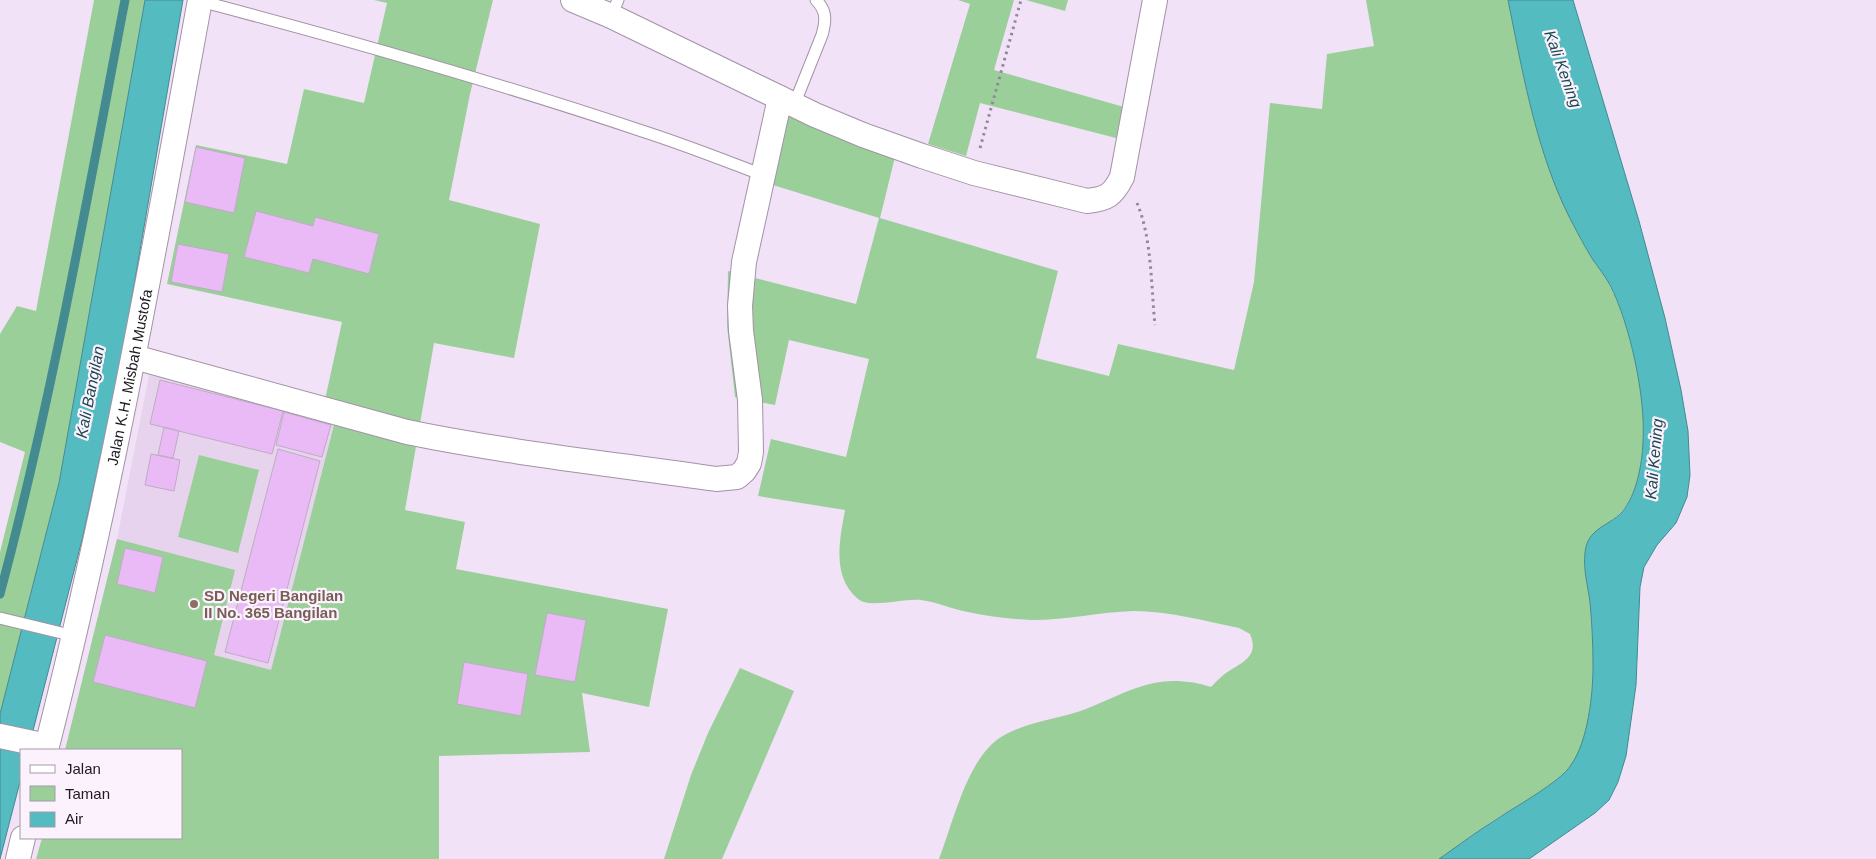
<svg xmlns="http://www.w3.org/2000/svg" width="1876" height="859" font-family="Arial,sans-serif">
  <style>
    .built { fill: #e8d3ee }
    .green { fill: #9acf9a }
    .water { fill: #54bbc1; stroke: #448a91 }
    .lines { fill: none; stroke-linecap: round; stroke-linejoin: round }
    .stream { stroke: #448a91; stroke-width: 9 }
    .building { fill: #e9baf6; stroke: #bcadc0 }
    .lane-casing { stroke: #a293a6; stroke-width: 13 }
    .street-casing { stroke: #a293a6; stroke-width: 26 }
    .path { stroke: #938897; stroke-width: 3; stroke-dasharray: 2.5 4; stroke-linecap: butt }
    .lane { stroke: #fff; stroke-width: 11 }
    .street { stroke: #fff; stroke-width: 24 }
    .education-dot { fill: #8d6e63; stroke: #fbf2fe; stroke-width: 2 }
    .labels { text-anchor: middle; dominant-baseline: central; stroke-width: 4.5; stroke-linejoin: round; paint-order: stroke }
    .street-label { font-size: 15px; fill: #1e1920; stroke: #fbf2fe }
    .education-label { font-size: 15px; font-weight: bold; fill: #785e54; stroke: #fbf2fe; text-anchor: start }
    .water-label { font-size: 16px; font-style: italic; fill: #1b4a4d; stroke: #fbf2fe }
  </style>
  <rect width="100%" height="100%" fill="#f2e2f7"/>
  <!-- built -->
  <path class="built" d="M149,375L335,421L255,732L81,687L117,539Z"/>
  <!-- green -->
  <path class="green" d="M94,0H145L59,483L0,714V552L25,452L0,442V334L17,306L36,311Z
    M374,0H493L470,94L449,200L540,224L514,358L434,343L405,510L465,522L456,569L668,609L649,707L582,693L590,752L439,756V859H36L42,838H181V750H65L117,539L235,570L214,655L271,670L335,421L321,418L342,322L167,284L196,145L287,164L304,89L364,103L387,3Z
    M958,0H1014L994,70L1124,107L1116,138L980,103L966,156L928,144L970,4Z
    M1026,0H1068L1065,11Z
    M1366,0H1508C1522,69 1534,139 1563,203C1572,223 1582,242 1593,260C1599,268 1605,276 1609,284C1630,324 1646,398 1643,442C1642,464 1637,494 1622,511C1609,526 1586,531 1585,553C1583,570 1588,586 1590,602C1592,623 1593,645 1593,666C1593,691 1589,730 1579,753C1567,781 1512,808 1487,825C1471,836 1455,848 1439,859H939C952,825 965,770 991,745C1013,723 1057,720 1086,709C1109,700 1130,688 1154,683C1172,679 1194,681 1211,687C1216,682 1220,677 1226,673C1241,663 1260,657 1250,634L1239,628C1205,621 1169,611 1134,611C1100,612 1066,620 1032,620C1011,619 989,617 968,612C952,609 937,602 921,600C904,598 869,609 858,599C831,577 840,538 845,510L758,496L771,439L846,457L869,359L789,340L775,405L735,397L727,326L728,271L856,304L879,218L773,185L788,113L896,153L880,218L1058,271L1036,358L1109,376L1118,344L1234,370L1254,282L1270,103L1322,109L1327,54L1374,46Z
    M199,455L259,470L238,553L178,537Z
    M740,668L794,691L722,859H664L691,775L708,733Z"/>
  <!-- water -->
  <path class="water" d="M145,0H183L120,367L83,536L28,750H21V778L0,859V714L59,483Z
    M1508,0H1573L1639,221L1665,318L1681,390L1688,431L1690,475L1687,497L1676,523L1657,545L1644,567L1640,587L1636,685L1626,756L1618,782L1609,800L1595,813L1529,859H1439C1459,845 1479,830 1500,817C1518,805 1560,782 1571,765C1588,741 1593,695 1593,666C1593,645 1592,623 1590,602C1588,586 1583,570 1585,553C1587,528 1608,527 1622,512C1637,494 1642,464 1643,442C1646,398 1630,324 1610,285C1605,276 1599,268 1593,260C1582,242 1572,223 1563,204C1534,139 1522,69 1508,0Z"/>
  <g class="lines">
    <!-- stream -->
    <path class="stream" d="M0,594C52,399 87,199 125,0"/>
  </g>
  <!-- building -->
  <path class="building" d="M196,147L245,158L234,213L185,202Z
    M256,211L313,226L315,217L379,234L369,274L313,259L309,273L244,257Z
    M178,244L229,254L222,292L171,282Z
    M160,380L283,411L272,454L150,424Z
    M284,412L331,425L322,457L276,445Z
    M164,427L179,431L173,458L158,455Z
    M278,449L320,461L268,663L225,652Z
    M151,454L180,460L174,491L145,485Z
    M125,548L163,557L155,593L117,584Z
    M547,613L586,620L575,682L535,675Z
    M105,635L207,661L195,708L93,682Z
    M464,662L528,674L521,716L457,704Z"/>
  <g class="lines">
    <defs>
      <path id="lane" d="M200,1C348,40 496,82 642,131C683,144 723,160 763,175
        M611,16L618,0
        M794,105L822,35C826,21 827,11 816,0
        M0,618L74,636"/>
      <g id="street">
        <path d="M573,0L611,16L815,115L863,135L922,156L974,173L1087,201C1107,199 1113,195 1122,177L1155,0"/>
        <path d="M134,357L407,432C509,453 613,464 716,479L737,477L744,471L749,463L751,452L750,400L741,331L740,306L744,262L780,98"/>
        <path d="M0,736L47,746"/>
        <path id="s1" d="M46,750C109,503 154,251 200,0"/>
        <path d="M18,859L23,838"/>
      </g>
    </defs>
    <!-- lane casing -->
    <use href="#lane" class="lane-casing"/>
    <!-- street casing -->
    <use href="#street" class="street-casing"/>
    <!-- path -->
    <path class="path" d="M980,148L1021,0
      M1137,203C1152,238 1151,287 1155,325"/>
    <!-- lane -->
    <use href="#lane" class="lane"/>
    <!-- street -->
    <use href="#street" class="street"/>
  </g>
  <!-- markers -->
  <circle class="education-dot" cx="194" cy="604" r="5"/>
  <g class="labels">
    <!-- street labels -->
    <g class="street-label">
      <text stroke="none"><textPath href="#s1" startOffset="382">Jalan K.H. Misbah Mustofa</textPath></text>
    </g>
    <!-- education labels -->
    <g class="education-label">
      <text x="204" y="595">SD Negeri Bangilan<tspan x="204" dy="17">II No. 365 Bangilan</tspan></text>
    </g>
    <!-- water labels -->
    <g class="water-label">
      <text transform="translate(1563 69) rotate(70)">Kali Kening</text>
      <text transform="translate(90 392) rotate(-79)">Kali Bangilan</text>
      <text transform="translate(1654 459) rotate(-85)">Kali Kening</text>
    </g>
  </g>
  <!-- legend -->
  <rect x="20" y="749" width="162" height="90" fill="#fbf2fe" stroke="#a39ba5"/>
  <rect x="30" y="765" width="25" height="8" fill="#ffffff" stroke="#a39ba5"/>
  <text x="65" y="774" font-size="15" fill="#1e1920">Jalan</text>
  <rect x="30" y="786" width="25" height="15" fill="#9acf9a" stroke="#a39ba5"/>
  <text x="65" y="799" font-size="15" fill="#1e1920">Taman</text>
  <rect x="30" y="812" width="25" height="15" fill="#54bbc1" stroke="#a39ba5"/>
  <text x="65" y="824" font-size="15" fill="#1e1920">Air</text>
</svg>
